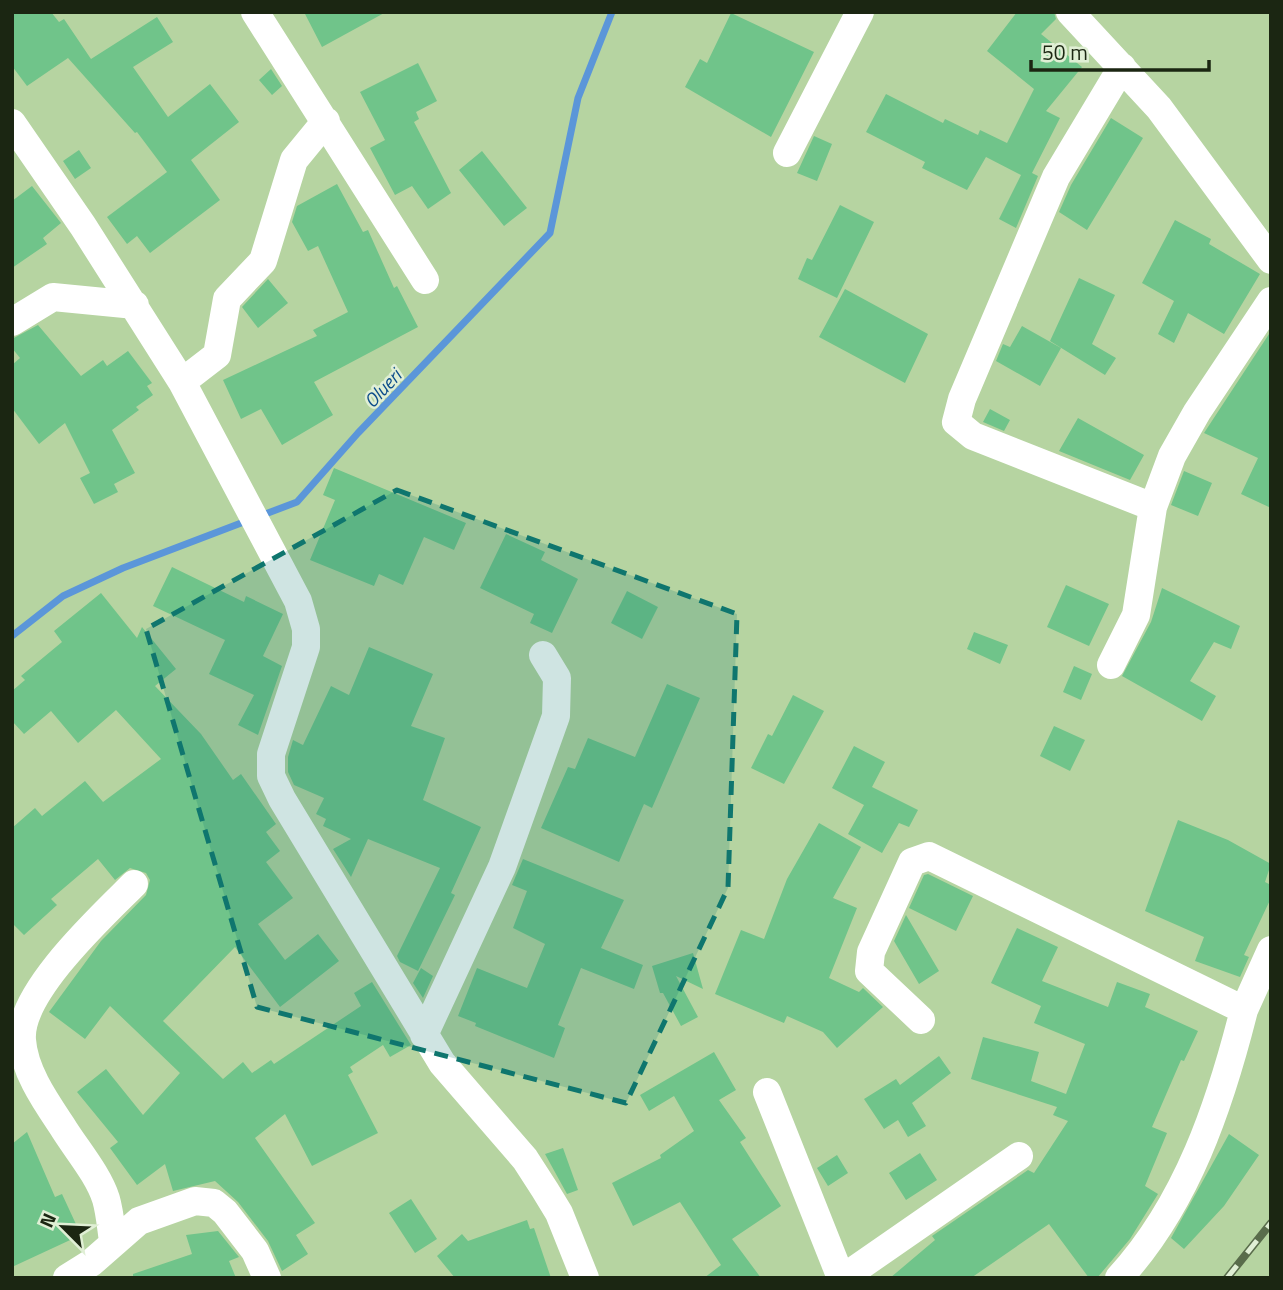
<svg xmlns="http://www.w3.org/2000/svg" width="1283" height="1290" font-family="'Titillium Web',sans-serif">
  <style>
    .lines { fill: none; stroke-linecap: round; stroke-linejoin: round }
    .stream { stroke: #5b96d9; stroke-width: 7 }
    .building { fill: #70c48a }
    .minor { stroke: #fff; stroke-width: 28 }
    .rail-casing { stroke: #596c4b; stroke-width: 8 }
    .rail { stroke: #e0efd5; stroke-width: 5; stroke-dasharray: 16; stroke-linecap: butt }
    .marked { fill: #0f766e; fill-opacity: 0.2; stroke: #0f766e; stroke-width: 5; stroke-dasharray: 14 9; stroke-linejoin: round }
    .labels { text-anchor: middle; dominant-baseline: central; stroke-width: 5; stroke-linejoin: round; paint-order: stroke }
    .water-label { font-size: 19px; font-style: italic; fill: #0d4d8a; stroke: #e0efd5 }
  </style>
  <rect width="100%" height="100%" fill="#b6d4a1"/>
  <g class="lines">
    <!-- stream -->
    <path class="stream" d="M260,516L297,502L358,433L550,233L578,98L612,12
      M12,636L63,596L123,568L249,520"/>
  </g>
  <!-- building -->
  <path class="building" d="M12,12H51L59,22L64,19L91,59L157,17L173,42L133,67L168,117L210,84L239,122L191,160L220,200L150,253L137,236L127,244L107,217L167,172L137,132L135,133L68,58L27,86L12,66Z
    M304,12H386L322,47Z
    M1017,12H1054L1056,19L1041,34L1082,67L1046,111L1060,118L1032,173L1038,176L1016,228L999,219L1021,175L986,157L967,190L922,168L925,162L866,132L886,94L943,123L945,119L978,135L980,130L1007,143L1034,89L987,51Z
    M731,13L814,52L771,137L685,87L700,59L707,63Z
    M418,63L437,101L416,112L419,119L414,122L451,193L428,209L412,186L395,195L370,148L385,140L360,92Z
    M271,69L282,86L272,95L259,80Z
    M1111,118L1143,138L1087,230L1059,212L1071,185Z
    M814,136L832,144L817,181L797,173Z
    M79,150L91,168L75,179L63,161Z
    M482,151L527,208L504,226L459,170Z
    M337,184L363,232L368,230L394,288L397,286L418,327L314,382L333,415L282,445L261,409L241,419L223,380L317,336L313,330L348,312L318,246L308,251L292,222L297,206Z
    M32,186L61,223L43,238L47,244L12,268V201Z
    M840,205L874,222L837,298L798,279L807,258L812,260Z
    M1175,220L1211,239L1209,244L1260,274L1224,334L1188,313L1174,343L1158,334L1174,301L1142,283Z
    M1079,278L1115,295L1092,344L1116,358L1105,375L1050,341Z
    M268,279L288,303L258,328L242,307Z
    M845,289L928,334L905,383L819,337Z
    M38,325L81,376L103,360L107,366L128,351L152,383L147,386L153,395L136,407L139,410L112,430L135,473L114,484L118,492L94,504L80,478L90,473L65,423L39,444L12,408V365L20,358L12,348V339Z
    M1022,326L1061,348L1040,386L996,361L1003,344L1010,347Z
    M1271,331V508L1241,494L1258,458L1204,433Z
    M990,409L1010,420L1004,431L983,422Z
    M1078,418L1144,455L1130,480L1059,451Z
    M334,468L466,523L454,550L424,537L403,585L379,574L374,586L310,560L335,500L323,495Z
    M1184,471L1212,483L1198,516L1171,505Z
    M506,534L545,552L541,560L578,579L552,633L530,623L534,614L480,588Z
    M172,567L244,602L246,596L283,614L263,656L282,666L258,735L238,725L254,695L209,674L225,640L153,606Z
    M1066,585L1109,604L1089,646L1047,627Z
    M1162,588L1240,626L1231,649L1214,642L1190,681L1216,696L1202,721L1122,676L1151,622Z
    M627,591L658,607L642,639L611,623Z
    M101,593L137,638L142,627L176,669L155,686L201,734L233,780L241,774L276,824L266,832L280,851L266,862L293,898L258,924L285,960L318,934L339,961L280,1007L235,947L163,1021L223,1079L243,1062L252,1073L271,1060L274,1064L361,1006L354,993L372,982L411,1045L390,1057L383,1045L350,1067L353,1072L348,1075L378,1133L312,1166L285,1114L255,1138L315,1223L296,1235L308,1254L282,1271L268,1241L238,1202L215,1181L173,1191L165,1164L137,1185L110,1148L118,1142L77,1092L106,1069L143,1115L180,1073L110,1006L85,1039L49,1012L101,941L146,895L150,880L146,873L130,868L115,880L98,859L51,899L57,905L24,935L12,923V828L35,808L42,816L85,781L103,802L161,759L116,710L78,743L51,711L24,734L12,721V691L25,680L21,676L62,642L54,631Z
    M974,632L1008,645L1000,664L967,649Z
    M369,647L433,674L411,726L445,738L423,800L481,827L451,893L455,895L418,971L400,962L397,956L440,868L368,839L351,877L333,849L351,839L323,826L326,819L316,814L324,798L294,785L288,772V757L293,740L303,745L331,686L349,695Z
    M1074,666L1092,674L1081,700L1063,692Z
    M667,684L700,698L652,808L644,804L619,862L541,828L568,767L575,769L588,738L635,757Z
    M793,695L824,711L784,784L751,768L768,734L772,736Z
    M1054,726L1085,740L1070,771L1040,756Z
    M854,746L885,762L872,787L918,810L909,827L899,823L882,853L848,834L864,805L832,788Z
    M1178,820L1228,840L1271,864L1265,882L1271,885V898L1244,955L1249,957L1240,977L1195,961L1204,937L1145,911Z
    M819,823L861,847L833,898L857,908L829,978L859,992L863,988L883,1007L837,1048L823,1032L787,1016L784,1023L715,994L741,930L764,939L787,879Z
    M523,859L624,900L601,948L643,965L634,989L581,968L558,1025L565,1028L554,1058L475,1026L476,1023L458,1016L477,968L527,988L545,944L513,928L527,891L512,885Z
    M928,874L973,896L956,931L909,908L924,875Z
    M906,915L939,971L919,984L894,941Z
    M1017,928L1058,947L1042,981L1108,1007L1117,982L1150,994L1145,1007L1198,1031L1184,1061L1181,1060L1152,1127L1167,1133L1145,1186L1158,1194L1130,1239L1097,1278H1089L1049,1224L971,1278H890L935,1240L932,1236L1028,1170L1034,1173L1068,1121L1053,1115L1057,1107L971,1079L983,1037L1039,1052L1031,1081L1066,1094L1085,1044L1034,1023L1041,1006L991,983Z
    M693,953L703,989L676,976L698,1017L681,1026L663,993H660L652,966Z
    M421,968L433,976L423,998L413,983Z
    M714,1052L736,1090L719,1100L746,1138L740,1142L781,1206L732,1239L761,1278H704L721,1265L680,1202L633,1226L612,1183L661,1158L660,1155L694,1131L674,1096L649,1111L640,1095Z
    M939,1056L951,1073L912,1103L926,1126L908,1137L898,1120L884,1129L864,1099L896,1079L900,1085Z
    M27,1132L55,1197L62,1194L81,1235L12,1267V1144Z
    M1229,1134L1259,1155L1224,1206L1184,1249L1171,1238Z
    M563,1148L578,1190L567,1194L545,1154Z
    M920,1153L937,1180L906,1200L889,1173Z
    M837,1155L848,1173L828,1186L817,1168Z
    M411,1199L437,1239L415,1253L389,1213Z
    M527,1220L530,1229L534,1228L551,1278H455L437,1256L462,1234L468,1241Z
    M218,1231L239,1257L229,1261L236,1278H133V1274L192,1254L186,1235Z"/>
  <g class="lines">
    <!-- minor -->
    <path class="minor" d="M255,12L425,280
      M1070,12L1159,108L1271,260
      M1122,67L1056,177L962,399L956,422L973,436L1153,507
      M12,123L83,226L182,382L298,601L306,629V647L271,754V776L282,799L442,1063L525,1159L545,1190L559,1213L585,1278
      M787,153L860,12
      M12,322L53,297L135,305
      M182,382L217,355L227,299L263,261L294,160L326,121
      M1111,665L1136,615L1153,507L1172,456L1197,412L1271,301
      M1244,1010L1271,950
      M921,1020L869,971L871,952L912,862L929,856L1244,1010C1220,1105 1187,1204 1119,1278
      M424,1035L502,867L556,716L557,678L543,655
      M767,1092L841,1278
      M113,1241C111,1228 110,1213 106,1199C98,1174 76,1149 62,1126C46,1102 24,1071 22,1040C18,993 102,916 134,884
      M67,1278L91,1263L139,1221L195,1201L214,1203L225,1212L255,1251L267,1278
      M843,1278L1019,1156"/>
    <defs>
      <path id="rail" d="M1227,1278L1271,1223"/>
    </defs>
    <!-- rail casing -->
    <use href="#rail" class="rail-casing"/>
    <!-- rail -->
    <use href="#rail" class="rail"/>
  </g>
  <!-- marked area -->
  <path class="marked" d="M397,490L737,614L728,888L626,1103L257,1007L146,629Z"/>
  <g class="labels">
    <!-- water labels -->
    <g class="water-label">
      <text transform="translate(382 388) rotate(-47)">Olueri</text>
    </g>
  </g>
  <!-- border -->
  <rect width="1283" height="1290" fill="none" stroke="#1b2612" stroke-width="28"/>
  <!-- north arrow -->
  <g transform="translate(63 1227) rotate(294)" stroke="#e0efd5" stroke-width="5" paint-order="stroke">
  <path d="M0-5L12 26L0 18L-12 26Z" fill="#1b2612"/>
  <text y="-10" font-size="19" font-weight="bold" text-anchor="middle" fill="#1b2612">N</text>
  </g>
  <!-- scale -->
  <path d="M1031 60v10h178v-10" fill="none" stroke="#1b2612" stroke-width="3.5"/>
  <text x="1042" y="60" font-size="21" fill="#1b2612" stroke="#e0efd5" stroke-width="5" paint-order="stroke">50 m</text>
</svg>
